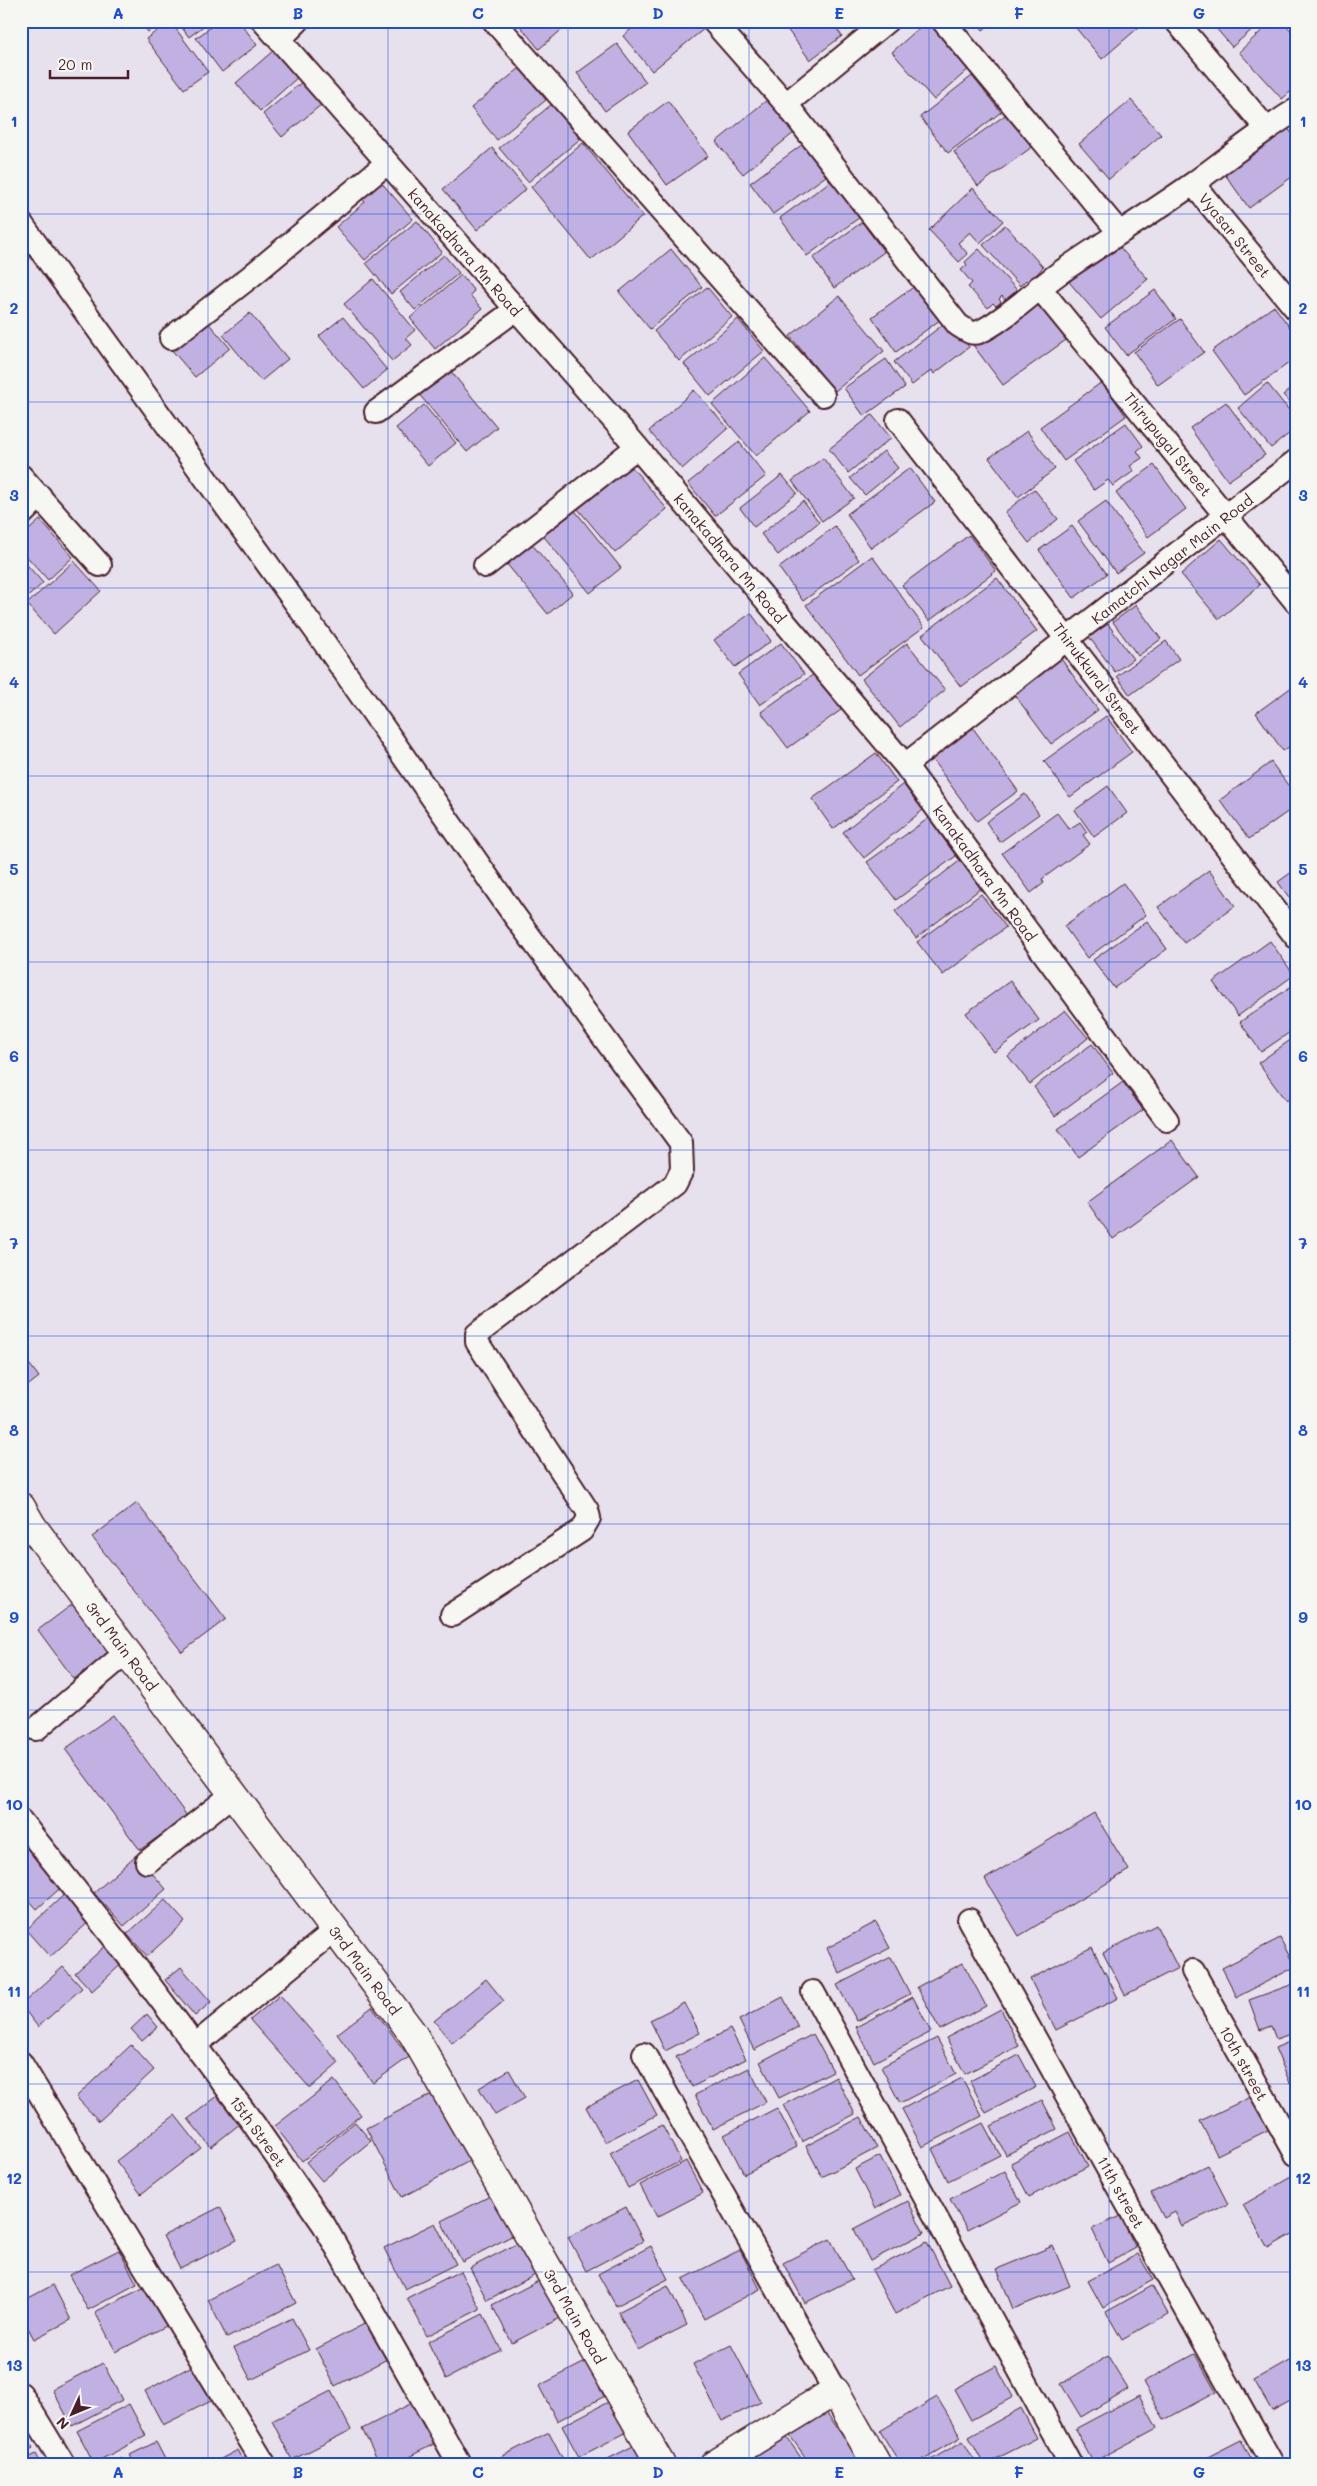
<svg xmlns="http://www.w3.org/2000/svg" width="1317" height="2486" font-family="Mali,sans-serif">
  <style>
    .building { fill: #c1b1e2; stroke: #4a1f2b }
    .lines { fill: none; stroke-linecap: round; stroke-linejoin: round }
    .minor-casing { stroke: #4a1f2b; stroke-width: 26 }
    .tertiary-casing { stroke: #4a1f2b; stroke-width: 31 }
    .minor { stroke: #f6f6f2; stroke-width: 22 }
    .tertiary { stroke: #f6f6f2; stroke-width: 28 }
    .grid { fill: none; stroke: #1d4ed8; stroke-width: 1; stroke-opacity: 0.55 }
    .labels { text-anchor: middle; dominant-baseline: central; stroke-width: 4.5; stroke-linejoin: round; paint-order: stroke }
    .street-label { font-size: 15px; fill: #4a1f2b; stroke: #f6f6f2 }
    .neatline { fill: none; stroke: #1d4ed8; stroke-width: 2 }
    .grid-label { font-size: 16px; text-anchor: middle; font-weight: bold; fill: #1d4ed8 }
  </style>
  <rect width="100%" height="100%" fill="#e6e1ed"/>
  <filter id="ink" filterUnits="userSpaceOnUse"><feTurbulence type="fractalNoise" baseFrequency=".02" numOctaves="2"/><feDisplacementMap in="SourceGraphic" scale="10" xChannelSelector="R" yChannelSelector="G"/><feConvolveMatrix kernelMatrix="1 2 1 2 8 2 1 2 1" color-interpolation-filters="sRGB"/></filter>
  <g filter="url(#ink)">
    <!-- building -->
    <path class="building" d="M140,21H163L148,32Z
      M170,21L208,72L184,89L146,39Z
      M177,21H210L189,37Z
      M219,21H239L257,45L222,72L196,38Z
      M516,21H572L539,49Z
      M641,21H700L705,28L652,71L623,36Z
      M781,21H831L842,36L810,60Z
      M927,21H931L971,67L934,100L892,52Z
      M976,21H994L983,30Z
      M1070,21H1146L1102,59Z
      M1210,21H1262L1232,47Z
      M1272,21H1282L1296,36V87L1282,99L1239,52Z
      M617,44L646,82L605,111L577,73Z
      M274,50L298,77L260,111L236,83Z
      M520,68L546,100L497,140L471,108Z
      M972,76L1001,112L948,153L920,117Z
      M303,81L322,104L282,137L263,114Z
      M768,99L795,132L743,174L716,142Z
      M1131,100L1161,135L1109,179L1079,144Z
      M668,101L708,156L667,185L628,131Z
      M552,104L580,139L528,182L499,148Z
      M1008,113L1032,147L978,186L954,152Z
      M1287,127L1296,139V174L1249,208L1224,173Z
      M583,143L643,216L591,260L531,187Z
      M803,144L826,176L773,214L750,183Z
      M492,148L526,189L477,230L443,189Z
      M832,180L860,217L807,256L780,218Z
      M380,181L413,219L365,260L336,227L365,202L361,197Z
      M973,188L1003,221L980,243L970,232L958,243L968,254L959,262L929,230Z
      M417,221L442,252L391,294L366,263Z
      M862,222L884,252L834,288L813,258Z
      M1005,225L1043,267L1029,283L1026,280L1020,286L983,245Z
      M1115,242L1148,279L1101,319L1069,282Z
      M671,249L702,287L650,329L619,292Z
      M979,249L1017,290L1006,301L1002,296L999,299L1001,302L996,306L993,303L988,308L968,287L972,283L961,270L967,265L965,262Z
      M444,255L459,273L415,310L400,292Z
      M461,275L474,291L470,295L482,309L435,349L410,318Z
      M373,279L415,330L406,338L412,345L392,361L344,304Z
      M919,283L944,317L896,352L872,317Z
      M707,287L732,317L679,361L654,331Z
      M1155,290L1176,319L1126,355L1105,327Z
      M839,296L884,351L835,391L790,336Z
      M1036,299L1066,340L1003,385L973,345Z
      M1274,306L1296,336V358L1244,395L1212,351Z
      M250,313L288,359L261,381L223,335Z
      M343,317L387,370L364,389L319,336Z
      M205,319L230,348L195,377L170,348Z
      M738,319L764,351L710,396L684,364Z
      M1180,319L1204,352L1158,385L1134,352Z
      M949,320L969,347L934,374L932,370L912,385L894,362Z
      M765,358L810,411L756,456L712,404Z
      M886,359L905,387L864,416L844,388Z
      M448,368L497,427L467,452L418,393Z
      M1102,382L1126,416L1064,461L1040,427Z
      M1267,383L1296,419V428L1271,448L1238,408Z
      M1296,384V409L1283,395Z
      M694,390L728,428L682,469L649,431Z
      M1226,402L1265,455L1228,481L1190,428Z
      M424,405L456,443L428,466L396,428Z
      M872,415L891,438L848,473L829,449Z
      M1126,423L1143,446L1137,451L1142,458L1130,466L1134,471L1113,486L1108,480L1094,490L1073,461Z
      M1027,431L1055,469L1018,497L989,458Z
      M739,442L766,476L715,516L688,483Z
      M884,451L898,468L865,495L850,478Z
      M823,458L854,498L822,521L792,481Z
      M1154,465L1186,509L1148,537L1116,493Z
      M631,466L667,509L615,553L578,509Z
      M910,468L935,502L871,548L847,514Z
      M782,475L797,493L754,527L740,508Z
      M1034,489L1058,519L1029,543L1005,512Z
      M803,501L819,522L778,555L761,534Z
      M1106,501L1144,553L1116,573L1078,521Z
      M572,507L621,568L590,593L541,533Z
      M40,520L73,557L48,580L21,550V537Z
      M835,526L859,560L803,601L779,568Z
      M1072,526L1107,574L1074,598L1039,550Z
      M969,535L996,571L929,621L902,585Z
      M1221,539L1260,585L1219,619L1181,574Z
      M530,542L573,593L548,614L506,563Z
      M872,556L924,627L858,675L806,605Z
      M21,558L43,583L21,603Z
      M74,561L101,591L54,634L27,604Z
      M997,578L1037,631L961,687L922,635Z
      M1136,605L1161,639L1138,656L1113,622Z
      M751,613L771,641L735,667L714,640Z
      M1108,624L1133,659L1115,672L1089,637Z
      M1166,641L1179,659L1130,695L1117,676Z
      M781,643L804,674L760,705L738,674Z
      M907,643L945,690L900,727L862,679Z
      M1059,656L1098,710L1051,744L1011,690Z
      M814,674L841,710L788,748L761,712Z
      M1296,684V742L1283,751L1256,713Z
      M1106,716L1132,752L1070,797L1044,761Z
      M973,728L1018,791L977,821L931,758Z
      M876,753L897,782L833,829L812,799Z
      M1271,762L1296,796V806L1249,839L1220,800Z
      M903,784L923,810L864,858L843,832Z
      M1108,786L1127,813L1094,837L1075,810Z
      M1025,794L1039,814L1000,842L986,822Z
      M1057,813L1069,829L1080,822L1087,832L1083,835L1090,844L1042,879L1044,883L1031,893L1002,853Z
      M929,818L956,856L896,900L867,862Z
      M962,859L984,886L916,938L895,911Z
      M1296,869V907L1278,882Z
      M1209,870L1235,906L1184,943L1158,907Z
      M1123,883L1146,915L1087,958L1064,926Z
      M981,894L1006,927L943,975L917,942Z
      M1147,921L1167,949L1114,988L1093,960Z
      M1270,941L1294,975L1238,1016L1213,982Z
      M1010,981L1039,1020L994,1052L966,1013Z
      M1296,983V1028L1261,1052L1240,1022Z
      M1065,1010L1088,1038L1030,1084L1008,1056Z
      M1296,1036V1094L1286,1101L1258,1063Z
      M1092,1044L1113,1073L1055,1116L1034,1087Z
      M1123,1082L1143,1110L1078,1157L1058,1129Z
      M1172,1140L1199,1177L1113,1239L1087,1202Z
      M21,1353L39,1377L21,1391Z
      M137,1503L226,1619L182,1652L92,1537Z
      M77,1601L113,1650L74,1679L38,1630Z
      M113,1715L187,1816L140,1850L65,1749Z
      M1094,1813L1129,1870L1019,1936L985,1879Z
      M28,1840L67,1882L37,1909L21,1891V1846Z
      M136,1855L166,1889L124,1926L94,1893Z
      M66,1893L91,1920L50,1957L26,1930Z
      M165,1900L185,1922L147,1956L127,1934Z
      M876,1922L890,1948L840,1974L827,1948Z
      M1156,1925L1178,1968L1125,1995L1103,1953Z
      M1280,1938L1295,1967L1237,1997L1222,1968Z
      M110,1942L126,1960L92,1991L75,1973Z
      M1092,1947L1118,1998L1056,2030L1030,1979Z
      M891,1957L910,1994L857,2021L837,1985Z
      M963,1963L986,2006L940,2030L917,1987Z
      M63,1967L82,1988L38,2027L21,2005Z
      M181,1967L211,2002L195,2016L165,1980Z
      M486,1979L504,2001L452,2043L434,2021Z
      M1296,1983V2032L1276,2039L1271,2026L1260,2030L1249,2000Z
      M280,1995L339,2063L310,2088L250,2020Z
      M783,1997L798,2027L754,2050L739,2020Z
      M913,1997L931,2032L874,2062L856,2027Z
      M684,2003L700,2033L665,2051L650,2020Z
      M372,2007L409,2057L373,2083L337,2034Z
      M1001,2009L1019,2046L965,2074L946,2038Z
      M147,2014L158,2027L142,2041L131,2029Z
      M730,2029L746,2059L692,2087L676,2057Z
      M813,2034L833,2071L779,2098L760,2062Z
      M937,2038L956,2074L900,2103L881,2067Z
      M1296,2039V2080L1290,2083L1275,2048Z
      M131,2045L154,2070L99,2121L76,2097Z
      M1019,2055L1036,2087L986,2113L970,2081Z
      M749,2068L766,2102L713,2129L695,2095Z
      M509,2070L525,2098L495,2115L479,2088Z
      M836,2077L855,2114L802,2142L783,2105Z
      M962,2078L982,2116L922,2147L902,2109Z
      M334,2080L361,2115L302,2161L275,2126Z
      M638,2080L657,2115L605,2142L586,2107Z
      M442,2089L477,2157L402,2197L366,2128Z
      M224,2091L246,2119L211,2147L188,2119Z
      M1255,2095L1272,2128L1217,2155L1200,2121Z
      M1042,2100L1057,2129L1006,2155L991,2126Z
      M777,2108L797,2147L744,2174L724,2135Z
      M175,2115L201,2148L141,2194L116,2161Z
      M861,2117L877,2148L822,2177L806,2146Z
      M355,2122L371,2141L322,2181L306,2162Z
      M983,2123L1000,2155L948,2181L932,2149Z
      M662,2125L681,2161L628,2188L610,2153Z
      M1070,2132L1088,2166L1029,2197L1011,2163Z
      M880,2156L900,2195L875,2209L855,2169Z
      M686,2161L703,2193L657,2217L640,2185Z
      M1208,2165L1228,2204L1182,2226L1175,2212L1164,2218L1151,2193Z
      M1005,2171L1021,2202L967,2230L950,2199Z
      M1296,2174V2232L1268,2248L1243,2205Z
      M500,2191L521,2231L462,2262L441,2221Z
      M908,2201L924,2233L870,2261L854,2229Z
      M220,2207L237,2240L180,2269L163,2236Z
      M626,2207L643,2241L586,2271L568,2237Z
      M1120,2216L1136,2248L1108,2263L1092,2229Z
      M435,2223L456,2264L405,2289L384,2248Z
      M830,2239L852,2279L805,2303L783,2263Z
      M524,2240L541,2272L487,2300L470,2268Z
      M927,2242L950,2286L895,2314L872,2270Z
      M651,2246L668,2279L616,2306L598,2274Z
      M1053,2246L1070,2286L1013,2309L997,2269Z
      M119,2250L137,2284L88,2310L69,2275Z
      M740,2250L760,2289L704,2319L683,2279Z
      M1138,2254L1153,2280L1103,2308L1088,2281Z
      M276,2265L296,2303L227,2338L208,2300Z
      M460,2271L480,2309L427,2336L407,2298Z
      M548,2276L568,2314L512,2343L492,2305Z
      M53,2285L71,2320L34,2339L21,2315V2302Z
      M149,2285L170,2324L116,2352L95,2312Z
      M668,2286L687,2325L638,2350L618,2312Z
      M1152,2286L1168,2314L1122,2340L1106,2312Z
      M483,2314L501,2350L446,2379L428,2342Z
      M292,2318L309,2350L251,2380L234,2348Z
      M374,2319L393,2356L335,2386L316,2349Z
      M731,2345L761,2402L722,2421L693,2364Z
      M1195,2354L1216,2392L1164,2420L1143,2382Z
      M1108,2356L1128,2389L1081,2417L1061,2384Z
      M1296,2356V2398L1272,2411L1254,2380Z
      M589,2360L607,2395L557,2421L539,2386Z
      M103,2363L122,2400L72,2426L52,2389Z
      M194,2365L213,2400L163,2425L145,2391Z
      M996,2366L1013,2397L971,2420L954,2389Z
      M331,2391L351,2430L292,2460L272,2421Z
      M1139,2395L1157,2428L1093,2462L1075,2429Z
      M937,2397L961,2437L913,2465H901L880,2431Z
      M614,2399L631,2430L579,2457L562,2426Z
      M412,2403L434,2444L393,2465H380L362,2429Z
      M129,2404L146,2436L94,2463L77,2431Z
      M820,2404L861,2460L855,2465H811L785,2429Z
      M1021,2408L1037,2438L984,2465L969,2437Z
      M21,2425L33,2448L21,2454Z
      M549,2432L566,2465H498L495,2460Z
      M783,2432L806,2465H758L750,2454Z
      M1241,2440L1254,2465H1192Z
      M643,2441L655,2465H596Z
      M963,2441L977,2465H922Z
      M156,2442L168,2465H135L130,2455Z
      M238,2450L246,2465H209Z
      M36,2454L42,2465H21V2462Z
      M122,2458L126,2465H108Z"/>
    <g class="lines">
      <defs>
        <path id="minor" d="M263,21L631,440L905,765L1167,1120
          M494,21L823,395
          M713,21L786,104L958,325C965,329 971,335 979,332C1001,323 1037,289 1058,274C1103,243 1150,214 1194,183C1228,158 1260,132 1296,110
          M943,21L1119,232
          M1176,21L1266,128
          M280,39L298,21
          M786,104L887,21
          M1193,184L1296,309
          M21,223L321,638L514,915L681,1143L682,1170L675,1184L477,1334V1342L587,1510L589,1518L582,1530L452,1615
          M1039,287L1296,602
          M171,338L250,277L387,163
          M376,412L515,310
          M898,420L1296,937
          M21,476L100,565
          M21,515L40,496
          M485,566L637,447
          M905,765L1296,461
          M36,1729L127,1652
          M21,1821L128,1956L253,2123L324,2225L460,2465
          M147,1862L233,1794
          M969,1920L1273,2465
          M1193,1971L1296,2154
          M813,1992L1071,2465
          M195,2045L335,1930
          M644,2054L835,2391
          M21,2063L265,2465
          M21,2394L64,2465"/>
        <path id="tertiary" d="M21,1507L32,1526L413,2034L661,2465
          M714,2465L835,2391L877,2465"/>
      </defs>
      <!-- minor casing -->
      <use href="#minor" class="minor-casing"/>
      <!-- tertiary casing -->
      <use href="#tertiary" class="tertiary-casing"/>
      <!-- minor -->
      <use href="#minor" class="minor"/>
      <!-- tertiary -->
      <use href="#tertiary" class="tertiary"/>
    </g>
  </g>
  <!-- grid -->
  <path class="grid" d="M208,21V2465M388,21V2465M568,21V2465M749,21V2465M929,21V2465M1109,21V2465M21,214H1296M21,402H1296M21,588H1296M21,776H1296M21,962H1296M21,1150H1296M21,1336H1296M21,1524H1296M21,1710H1296M21,1898H1296M21,2084H1296M21,2272H1296"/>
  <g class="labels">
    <!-- street labels -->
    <g class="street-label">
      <text transform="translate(1235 235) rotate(51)">Vyasar Street</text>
      <text transform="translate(465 252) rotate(49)">kanakadhara Mn Road</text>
      <text transform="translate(1168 444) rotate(51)">Thirupugal Street</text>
      <text transform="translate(730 558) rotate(50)">kanakadhara Mn Road</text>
      <text transform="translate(1172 559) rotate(-38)">Kamatchi Nagar Main Road</text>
      <text transform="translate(1097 678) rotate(53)">Thirukkural Street</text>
      <text transform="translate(985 873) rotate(54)">kanakadhara Mn Road</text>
      <text transform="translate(122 1646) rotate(53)">3rd Main Road</text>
      <text transform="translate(365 1970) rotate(53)">3rd Main Road</text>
      <text transform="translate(1244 2063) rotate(61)">10th street</text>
      <text transform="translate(258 2131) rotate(54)">15th Street</text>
      <text transform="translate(1121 2192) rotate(61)">11th street</text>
      <text transform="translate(575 2316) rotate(60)">3rd Main Road</text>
    </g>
  </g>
  <!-- margin -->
  <rect width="1317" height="2486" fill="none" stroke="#f6f6f2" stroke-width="55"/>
  <!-- north arrow -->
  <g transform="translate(72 2414) rotate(226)" stroke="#f6f6f2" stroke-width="4" paint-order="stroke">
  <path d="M0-4L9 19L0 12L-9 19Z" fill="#4a1f2b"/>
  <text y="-8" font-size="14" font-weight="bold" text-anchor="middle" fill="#4a1f2b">N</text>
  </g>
  <!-- scale -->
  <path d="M50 70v8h78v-8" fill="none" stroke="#4a1f2b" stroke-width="2.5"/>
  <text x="58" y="70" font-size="15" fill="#4a1f2b" stroke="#f6f6f2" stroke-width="4" paint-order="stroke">20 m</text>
  <rect x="28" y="28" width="1262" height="2430" class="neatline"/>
  <g class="grid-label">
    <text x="118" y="19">A</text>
    <text x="298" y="19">B</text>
    <text x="478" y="19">C</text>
    <text x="658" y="19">D</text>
    <text x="839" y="19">E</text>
    <text x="1019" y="19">F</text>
    <text x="1199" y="19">G</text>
    <text x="14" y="127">1</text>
    <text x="1303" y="127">1</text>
    <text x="14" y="314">2</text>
    <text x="1303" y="314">2</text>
    <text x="14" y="501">3</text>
    <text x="1303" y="501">3</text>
    <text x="14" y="688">4</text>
    <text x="1303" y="688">4</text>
    <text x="14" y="875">5</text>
    <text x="1303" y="875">5</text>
    <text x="14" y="1062">6</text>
    <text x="1303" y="1062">6</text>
    <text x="14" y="1249">7</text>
    <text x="1303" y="1249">7</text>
    <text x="14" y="1436">8</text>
    <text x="1303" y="1436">8</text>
    <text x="14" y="1623">9</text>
    <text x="1303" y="1623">9</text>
    <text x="14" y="1810">10</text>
    <text x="1303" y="1810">10</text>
    <text x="14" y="1997">11</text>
    <text x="1303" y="1997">11</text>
    <text x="14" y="2184">12</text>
    <text x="1303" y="2184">12</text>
    <text x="14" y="2371">13</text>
    <text x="1303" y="2371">13</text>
    <text x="118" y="2478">A</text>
    <text x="298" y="2478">B</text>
    <text x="478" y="2478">C</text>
    <text x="658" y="2478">D</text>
    <text x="839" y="2478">E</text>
    <text x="1019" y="2478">F</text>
    <text x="1199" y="2478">G</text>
  </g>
</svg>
